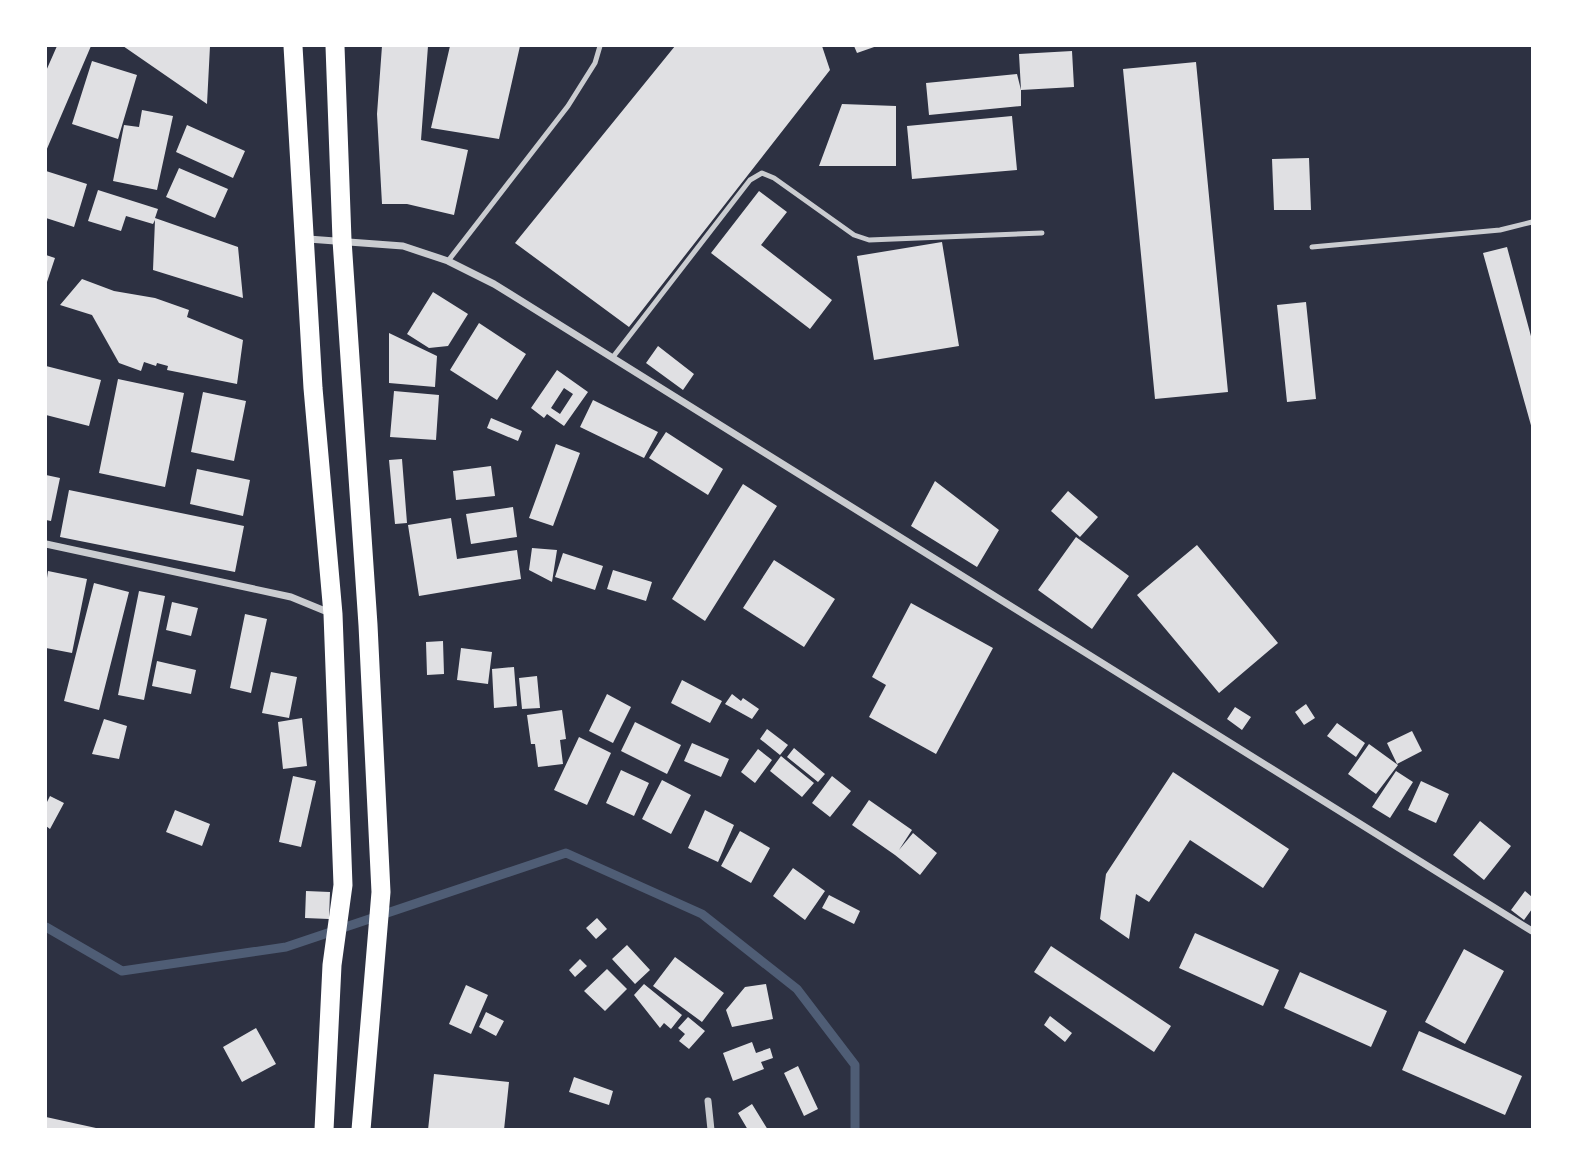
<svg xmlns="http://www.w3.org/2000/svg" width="1578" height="1175" font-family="Inter,sans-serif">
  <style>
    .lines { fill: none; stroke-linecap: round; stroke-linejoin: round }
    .stream { stroke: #4f5d75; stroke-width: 9 }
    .building { fill: #e0e0e3; fill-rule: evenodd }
    .service { stroke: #caccd0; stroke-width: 5 }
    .minor { stroke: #caccd0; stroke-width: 7 }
    .trunk { stroke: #fff; stroke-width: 19 }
  </style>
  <rect width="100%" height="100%" fill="#2d3142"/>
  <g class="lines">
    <!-- stream -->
    <path class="stream" d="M46,927L122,971L286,947L566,853L702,914L797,989L855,1065V1130"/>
  </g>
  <!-- building -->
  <path class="building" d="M57,46H91L46,151V71Z
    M123,46H210L207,104Z
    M382,46H428L421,140L468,150L454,215L407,204H382L377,114Z
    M450,46H520L499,139L431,128Z
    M675,46H822L830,70L629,327L515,243Z
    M854,46H877L857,53Z
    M1072,51L1074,87L1021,90V106L929,115L926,83L1017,74L1021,90L1019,54Z
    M92,61L137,75L118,139L72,124Z
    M1196,62L1228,392L1155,399L1123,69Z
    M842,104L896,106V166H819Z
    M142,110L173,116L157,190L113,181L124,125L139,127Z
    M1012,116L1017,170L912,179L907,126Z
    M187,125L245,151L233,178L176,152Z
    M1309,158L1311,210H1274L1272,159Z
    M179,168L228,189L215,218L166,197Z
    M46,171L87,184L74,227L46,218Z
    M98,190L158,209L155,218L238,247L243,298L153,270L155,220L153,224L126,216L121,231L88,221Z
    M759,191L787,212L761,245L832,300L810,329L711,253Z
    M942,242L959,346L874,360L857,256Z
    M1507,247L1532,340V429L1483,253Z
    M46,255L55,258L46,285Z
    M82,279L114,291L155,298L189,310L187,317L243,340L237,384L167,370L168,366L157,363L156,366L144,362L141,371L119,363L92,315L60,305Z
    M433,292L468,314L448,346L429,348L407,334Z
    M1306,302L1316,399L1287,402L1277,305Z
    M479,323L526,354L497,400L450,370Z
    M389,333L437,356L435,387L389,383Z
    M658,346L694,374L683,390L646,363Z
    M46,366L101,380L89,426L46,415Z
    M557,370L588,392L564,426L547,414L544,418L531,408ZM564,388L573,394L560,414L551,408Z
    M118,379L184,393L165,487L99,473Z
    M394,391L439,395L436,440L390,437Z
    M203,392L246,401L234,461L191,452Z
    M593,400L658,432L644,458L580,427Z
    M491,418L522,431L518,441L487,428Z
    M666,432L723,469L708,495L649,458Z
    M556,444L580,453L553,526L529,518Z
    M402,459L407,523L395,524L389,460Z
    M491,466L495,496L456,500L453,471Z
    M197,469L250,480L243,516L190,504Z
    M46,475L60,478L51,521L46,520Z
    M935,481L999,530L977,567L911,526Z
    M743,484L777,506L705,621L672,599Z
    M69,490L244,526L235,572L60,537Z
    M1068,491L1098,517L1080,537L1051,511Z
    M513,507L517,537L471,544L466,514Z
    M451,518L457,559L517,550L521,579L419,596L408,525Z
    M1076,537L1129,576L1092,629L1038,590Z
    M1197,545L1278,643L1219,693L1137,595Z
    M532,548L557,550L552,582L529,570Z
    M563,553L603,566L595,590L555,577Z
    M774,560L835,599L804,647L743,608Z
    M613,570L652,582L646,601L607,589Z
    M48,571L87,579L72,653L46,648V585Z
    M94,583L129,592L99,710L64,701Z
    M139,591L165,596L144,700L118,695Z
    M172,602L198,608L191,636L166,630Z
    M911,603L993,648L936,754L869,717L886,685L872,677Z
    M245,614L267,619L251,693L230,688Z
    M443,641L444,674L427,675L426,642Z
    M461,648L492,652L488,684L457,680Z
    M157,661L196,670L191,694L152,686Z
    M514,667L517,706L494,708L492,669Z
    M271,672L297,677L289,718L262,713Z
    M537,676L540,708L522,709L519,678Z
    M682,680L722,701L710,723L671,703Z
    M607,694L631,707L613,743L589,731Z
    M732,694L741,701L743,698L759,709L752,719L725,704Z
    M1306,704L1315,718L1304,725L1295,712Z
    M1235,707L1251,717L1242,730L1227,719Z
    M562,710L566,739L560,740L563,764L538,767L535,744H531L527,715Z
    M302,718L307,766L283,769L278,722Z
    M104,719L127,726L119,759L92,754Z
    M635,722L681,745L667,774L621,751Z
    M1337,723L1365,743L1356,757L1327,736Z
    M767,729L788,745L780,755L760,739Z
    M1412,731L1422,751L1397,764L1387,743Z
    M579,737L611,753L587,805L554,790Z
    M692,743L729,759L721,777L684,761Z
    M1369,744L1398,765L1376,794L1348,774Z
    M794,748L825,774L818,782L787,757Z
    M758,749L772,760L755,783L741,772Z
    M781,756L814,783L802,797L770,771Z
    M621,770L649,783L634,816L606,803Z
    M1396,771L1413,782L1390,818L1372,807Z
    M1173,772L1289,849L1263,888L1190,840L1149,902L1136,894L1129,939L1100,919L1106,874Z
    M293,776L316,781L301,847L279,842Z
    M832,776L851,791L830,817L812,803Z
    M662,780L691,795L671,834L642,819Z
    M1421,781L1449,794L1436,823L1408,810Z
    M50,796L64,803L50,829L46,826V804Z
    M869,800L912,830L899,850L913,833L937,853L920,875L895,855L852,825Z
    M175,810L210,824L202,846L166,832Z
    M705,810L734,825L718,862L688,848Z
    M1480,821L1511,846L1484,880L1453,855Z
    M740,831L770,848L751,883L721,866Z
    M793,868L825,891L805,920L773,896Z
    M306,891L330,892L329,919L305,918Z
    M1525,891L1532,897V909L1524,920L1511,910Z
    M829,895L860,911L854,924L822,908Z
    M597,918L607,929L596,939L586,928Z
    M1195,933L1279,970L1263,1006L1179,968Z
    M627,945L650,970L635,984L612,959Z
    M1051,946L1171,1026L1154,1052L1034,972Z
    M1464,949L1504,971L1465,1044L1425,1022Z
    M675,957L724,993L702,1022L653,986Z
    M580,959L587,966L575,977L569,970Z
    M607,969L627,989L605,1011L584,991Z
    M1300,972L1387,1011L1371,1047L1284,1008Z
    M644,984L682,1015L671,1029L664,1023L660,1028L634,995Z
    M766,984L773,1019L732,1027L726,1010L745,987Z
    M466,985L488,995L471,1034L449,1024Z
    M486,1012L504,1021L496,1036L479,1027Z
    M1050,1016L1072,1033L1065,1042L1044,1025Z
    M688,1017L705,1031L689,1049L679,1041L685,1034L678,1028Z
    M256,1028L276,1064L242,1082L223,1047Z
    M1419,1031L1522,1076L1505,1115L1402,1070Z
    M752,1042L756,1053L770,1048L773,1058L761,1062L764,1069L733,1081L723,1053Z
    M798,1066L818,1109L804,1116L784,1073Z
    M434,1074L509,1082L504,1130H428Z
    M574,1077L613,1091L609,1105L569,1092Z
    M752,1104L768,1130H748L738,1113Z
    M46,1117L96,1128V1130H46Z"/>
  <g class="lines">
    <!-- service -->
    <path class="service" d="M1312,247L1500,230L1532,222
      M448,261L568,106L595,63L600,46
      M613,357L750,180L762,173L774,178L854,235L869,240L1042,233"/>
    <!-- minor -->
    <path class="minor" d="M308,239L403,246L448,261L494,284L1532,931
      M46,544L291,597L330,613
      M708,1101L711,1130"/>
    <!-- trunk -->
    <path class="trunk" d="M293,46L313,388L333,614L343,885L332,965L324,1130
      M335,46L342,240L368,625L381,892L361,1130"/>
  </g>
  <!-- border -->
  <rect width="1578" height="1175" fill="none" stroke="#ffffff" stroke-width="94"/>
</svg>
